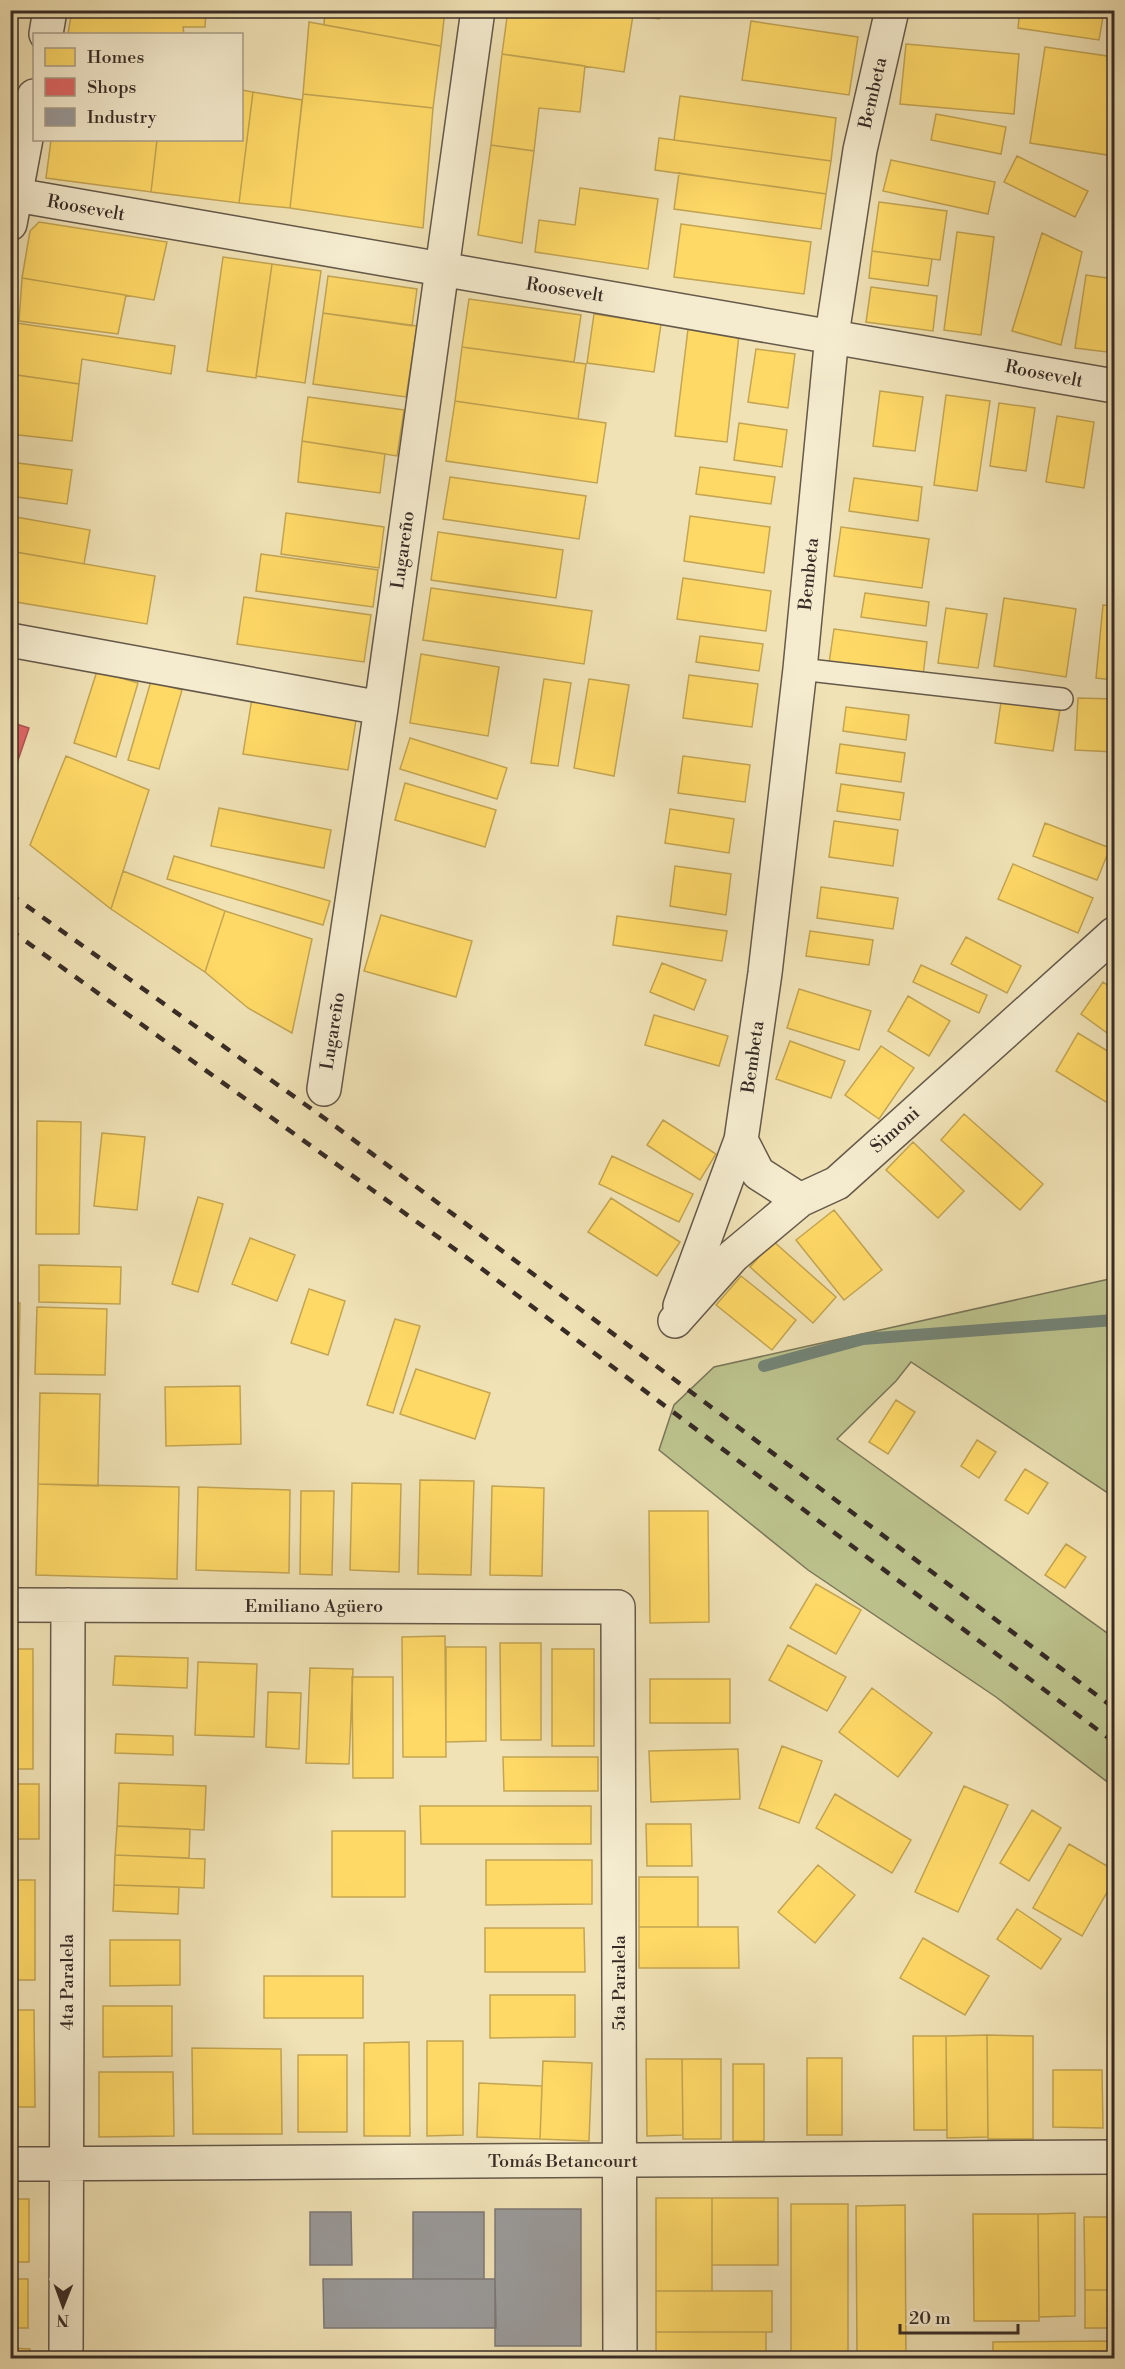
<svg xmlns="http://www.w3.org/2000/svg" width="1125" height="2369" font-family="'Libre Bodoni',serif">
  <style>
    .green { fill: #bcc28c; stroke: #7a7659; stroke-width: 1.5 }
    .homes { fill: #ffd966; stroke: #c3a553; stroke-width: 1.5 }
    .shops { fill: #e06666; stroke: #ad5453; stroke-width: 1.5 }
    .industry { fill: #999; stroke: #7c7876; stroke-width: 1.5 }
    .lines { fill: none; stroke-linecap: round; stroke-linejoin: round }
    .stream { stroke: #738375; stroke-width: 12 }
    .service-casing { stroke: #65594a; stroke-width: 24 }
    .minor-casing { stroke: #65594a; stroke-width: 36 }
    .service { stroke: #f5eccf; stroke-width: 21 }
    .minor { stroke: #f5eccf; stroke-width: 33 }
    .rail { stroke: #372b26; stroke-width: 4.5; stroke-dasharray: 10 10; stroke-linecap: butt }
    .labels { text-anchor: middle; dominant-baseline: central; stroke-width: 6; stroke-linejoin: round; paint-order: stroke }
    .street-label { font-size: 18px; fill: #372b26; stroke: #f5eccf }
  </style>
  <rect width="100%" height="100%" fill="#f0e2b5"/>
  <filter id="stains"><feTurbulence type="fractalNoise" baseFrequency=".00333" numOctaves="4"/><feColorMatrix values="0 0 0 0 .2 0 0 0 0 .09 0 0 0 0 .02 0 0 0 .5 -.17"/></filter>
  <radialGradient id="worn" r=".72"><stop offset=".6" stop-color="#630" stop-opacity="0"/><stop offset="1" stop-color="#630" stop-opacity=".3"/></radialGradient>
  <!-- green -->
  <path class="green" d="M1114,1278V1497L911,1362L896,1381L837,1439L1114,1638V1787L996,1697L808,1570L659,1450L674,1405L714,1367Z"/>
  <!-- homes -->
  <path class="homes" d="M72,10H206L205,27H183L184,34H68Z
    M236,10H258V14Z
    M325,10H445L441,46L324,25Z
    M508,10H604L633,15L624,72L502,54Z
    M602,10H661L659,19Z
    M988,10H1021L1020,15Z
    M1020,10L1104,11L1099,40L1018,28Z
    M751,21L858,37L849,95L742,80Z
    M309,22L441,46L433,108L303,94Z
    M906,44L1019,54L1014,114L900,104Z
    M1045,47L1114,57V156L1030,143Z
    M502,54L585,66L580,112L539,108L534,151L491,145Z
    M242,90L253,92L239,203L151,192L157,140H242Z
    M253,92L302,100L290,208L239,203Z
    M303,94L433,108L423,228L290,208Z
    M680,96L836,118L831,161L674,140Z
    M936,114L1006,127L1001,154L931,140Z
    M659,138L831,161L826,194L655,170Z
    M51,140H157L151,192L46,178Z
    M491,145L534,151L522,243L478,235Z
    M1017,156L1088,191L1075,217L1004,182Z
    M891,160L995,182L988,214L883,191Z
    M679,173L826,194L821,229L674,209Z
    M580,188L658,199L648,269L535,252L539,220L575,225Z
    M879,202L947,211L940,260L872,251Z
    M39,222L167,242L154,300L22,278L30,231Z
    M681,224L811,242L804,294L674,277Z
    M957,232L994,237L981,335L944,330Z
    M1042,233L1082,252L1061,345L1012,331Z
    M872,251L932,259L928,286L869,278Z
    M223,257L272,264L256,378L207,371Z
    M272,264L321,271L305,383L256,376Z
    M1086,275L1114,279V301L1107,352L1075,348Z
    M328,276L417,289L412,326L323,313Z
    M22,278L126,295L118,334L19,321Z
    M871,287L937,296L933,331L866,322Z
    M469,299L581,315L574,362L462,347Z
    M323,313L417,326L406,397L313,384Z
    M594,314L661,324L654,372L587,363Z
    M16,323L175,346L171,374L82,359L79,384L10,374Z
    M688,329L739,335L727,442L675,436Z
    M462,347L586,364L578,419L455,401Z
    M756,349L795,354L788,408L748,402Z
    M10,374L79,384L72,441L10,434Z
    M880,391L923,397L915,451L873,446Z
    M946,395L990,401L977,491L934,485Z
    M308,397L404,410L397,456L302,441Z
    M455,401L606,423L597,483L446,461Z
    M999,403L1035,408L1026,471L990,466Z
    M1057,416L1094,422L1084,488L1046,482Z
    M739,423L787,430L782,467L734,460Z
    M302,441L385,454L380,493L298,482Z
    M10,462L72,470L67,504L10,496Z
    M700,467L775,477L771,504L696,494Z
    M450,477L586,496L579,539L443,519Z
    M854,478L922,487L918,521L849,511Z
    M286,513L384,527L379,568L281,554Z
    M10,516L90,530L84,564L10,551Z
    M690,516L770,527L764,573L684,561Z
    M841,527L929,539L922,588L834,576Z
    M438,532L563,550L556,598L431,580Z
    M10,551L155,576L147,624L10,601Z
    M261,554L378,570L373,607L256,591Z
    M683,578L771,591L766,631L677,619Z
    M431,588L592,611L584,664L423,640Z
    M865,593L929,602L926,626L861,617Z
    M244,597L371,615L364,662L237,644Z
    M1004,598L1076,609L1066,677L994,666Z
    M1103,605L1114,606V680L1096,678Z
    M946,608L987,614L978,668L938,663Z
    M834,629L927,642L923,676L829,663Z
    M700,636L763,644L759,671L696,662Z
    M421,654L499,667L488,736L410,723Z
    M97,671L138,683L116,757L74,743Z
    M689,675L758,684L752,727L683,718Z
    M544,679L571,683L558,766L531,763Z
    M589,679L629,685L614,776L574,768Z
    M151,681L182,690L159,769L128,760Z
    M252,698L357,714L348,770L243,754Z
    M1078,698L1114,699V752L1075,750Z
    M1001,702L1060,710L1053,751L995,743Z
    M846,707L909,715L906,740L843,731Z
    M410,738L507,768L497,799L400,769Z
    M840,744L905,753L901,782L836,773Z
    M66,756L149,790L111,909L30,845Z
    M683,756L750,765L745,802L678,793Z
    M405,783L496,810L485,847L395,820Z
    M841,784L904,793L900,820L837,811Z
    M219,808L331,830L324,868L211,846Z
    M670,809L734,819L729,853L665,843Z
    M834,821L898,830L893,866L829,857Z
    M1045,823L1110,848L1097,880L1033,856Z
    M174,856L330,901L323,925L167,879Z
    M1013,864L1093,898L1078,933L998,899Z
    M675,866L731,874L726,915L670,906Z
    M123,871L225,911L205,972L111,909Z
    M821,887L898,898L893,929L817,918Z
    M225,911L312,939L292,1033L248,1008L205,972Z
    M381,915L472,941L456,997L364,971Z
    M617,916L727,931L722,961L613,945Z
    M810,931L873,940L869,965L806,956Z
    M966,937L1021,966L1007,993L951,964Z
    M662,963L706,980L694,1010L650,992Z
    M921,965L987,995L979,1013L913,982Z
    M1103,982L1114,990V1038L1081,1014Z
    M799,989L871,1011L859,1050L787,1028Z
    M908,996L950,1021L929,1056L888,1031Z
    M654,1015L728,1036L719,1066L645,1045Z
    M1078,1033L1114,1055V1107L1056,1071Z
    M790,1041L845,1061L831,1098L776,1079Z
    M881,1046L914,1068L879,1119L845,1095Z
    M10,1101H18L17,1213H10Z
    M964,1114L1043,1184L1020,1210L941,1140Z
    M663,1120L716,1154L700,1180L647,1145Z
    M37,1121L81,1122L79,1234H36Z
    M102,1133L145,1137L137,1210L94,1206Z
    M913,1142L964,1191L938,1218L886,1170Z
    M612,1156L693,1194L679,1222L599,1184Z
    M198,1197L223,1204L198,1292L172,1284Z
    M611,1198L680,1242L657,1276L588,1232Z
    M834,1210L882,1270L844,1300L796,1240Z
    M10,1223H17L15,1292H10Z
    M250,1238L295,1255L277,1301L232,1284Z
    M773,1241L836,1297L813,1323L750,1267Z
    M39,1265L121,1267L120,1304L39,1302Z
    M741,1276L796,1320L772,1350L716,1305Z
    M309,1289L345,1301L328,1355L291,1343Z
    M10,1303H20L18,1409H10Z
    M37,1307L107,1309L105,1375L35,1374Z
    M395,1319L420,1326L393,1413L367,1405Z
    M416,1369L490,1393L475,1439L400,1414Z
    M240,1386L241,1444L166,1446L165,1387Z
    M40,1393L100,1394L98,1486L38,1484Z
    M896,1400L915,1412L888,1454L869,1442Z
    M10,1421L17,1422L13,1563H10Z
    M977,1440L996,1452L979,1478L961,1466Z
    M1025,1469L1048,1483L1028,1514L1005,1500Z
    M420,1480L474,1481L471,1575L418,1574Z
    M352,1483L401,1484L399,1572L350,1570Z
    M38,1484L179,1487L177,1579L36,1575Z
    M492,1486L544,1488L542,1576L490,1575Z
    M198,1487L290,1490L289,1573L196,1570Z
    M301,1491H334L332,1575L300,1574Z
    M649,1511H708L709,1622L650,1623Z
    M1066,1544L1086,1557L1065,1588L1045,1575Z
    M816,1584L861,1610L836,1654L790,1628Z
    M445,1636L446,1757H403L402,1637Z
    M500,1643H541V1740H501Z
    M788,1645L846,1677L827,1711L769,1680Z
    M446,1647H486V1741L446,1742Z
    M10,1649H33V1769H10Z
    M552,1649H594V1746H552Z
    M115,1656L188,1658L187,1688L113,1685Z
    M198,1662L257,1664L254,1737L195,1735Z
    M310,1668L353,1669L349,1764L306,1763Z
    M352,1677H393V1778H353Z
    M650,1679H730V1723H650Z
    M872,1688L932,1733L898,1777L839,1732Z
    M268,1692L301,1693L299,1749L266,1747Z
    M116,1734L173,1736V1755L115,1753Z
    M782,1746L822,1761L799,1823L759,1808Z
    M738,1749L740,1799L651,1802L649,1751Z
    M503,1757H598V1791H504Z
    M119,1783L206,1786L204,1830L117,1826Z
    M10,1784H39V1839H10Z
    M964,1786L1008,1805L958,1912L915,1892Z
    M835,1794L911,1840L892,1873L816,1828Z
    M420,1806H591V1844H421Z
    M1032,1810L1061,1828L1029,1881L1000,1863Z
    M646,1824H691L692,1866H647Z
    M117,1826L190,1829L189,1858L115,1855Z
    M332,1831H405V1897H332Z
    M1069,1844L1114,1870V1880L1082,1936L1033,1908Z
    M115,1855L205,1859L204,1888L114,1885Z
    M486,1860H592V1904L486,1905Z
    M818,1865L855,1895L815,1943L778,1912Z
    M639,1877H698V1927H639Z
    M10,1880H35V1980H10Z
    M114,1885L179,1887L178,1914L113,1911Z
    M1017,1909L1061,1939L1041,1969L997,1939Z
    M639,1927H738L739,1968H639Z
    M485,1928H584L585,1972H485Z
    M923,1938L989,1976L965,2015L900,1978Z
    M110,1940H180V1985L110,1986Z
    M264,1976H363V2018H264Z
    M490,1995H575V2037L490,2038Z
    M103,2006H172V2056L103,2057Z
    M10,2010H34L35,2107H10Z
    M987,2035L1033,2036V2139H988Z
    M987,2035L988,2137L947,2138L946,2036Z
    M913,2036H946L947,2130H914Z
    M427,2041H463V2135L427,2136Z
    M409,2042L410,2136H364V2043Z
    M192,2048L281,2049L282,2134H193Z
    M298,2055H347V2132H298Z
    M807,2058H842V2135H807Z
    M646,2059H682L683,2135L647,2136Z
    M682,2059H721V2139H683Z
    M543,2061L592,2063L589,2141L540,2139Z
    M733,2064H764V2141H733Z
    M1053,2070H1102L1103,2128L1053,2127Z
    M99,2072H173L174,2136L99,2137Z
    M479,2083L542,2086L540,2139L477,2137Z
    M656,2198H712V2291H656Z
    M712,2198H778V2265H712Z
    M10,2199H29V2262H10Z
    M791,2204H848V2357H791Z
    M905,2205L906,2358H857L856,2206Z
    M1075,2213V2316L1039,2317L1038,2214Z
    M973,2214H1038L1039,2321H974Z
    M1084,2217H1114V2290H1085Z
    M10,2279H28V2328H10Z
    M1085,2290H1114V2328H1085Z
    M656,2291H772V2332H656Z
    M656,2332H766V2358H656Z
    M1114,2341V2358H993V2342Z
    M10,2348L30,2349V2358H10Z"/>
  <!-- shops -->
  <path class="shops" d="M10,722L29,728L15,769L10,768Z"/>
  <!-- industry -->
  <path class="industry" d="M495,2209H581V2346H495Z
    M310,2212H351L352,2265H310Z
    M413,2212H484V2279H413Z
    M323,2279H495L496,2328H324Z
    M491,2354L583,2356V2358H491Z"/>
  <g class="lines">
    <!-- stream -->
    <path class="stream" d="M764,1366L863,1339L1114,1320"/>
    <defs>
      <path id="service" d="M800,669L1062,699"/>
      <path id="minor" d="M46,34L50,10
        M16,195L1114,386
        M10,224L34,96
        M10,640L381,708
        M324,1089L381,708L478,10
        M800,1200L758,1173L741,1140L765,973L800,669L832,335L860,150L892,10
        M680,1306L741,1140
        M675,1321L733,1256L800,1200L837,1183L1114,934
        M10,1605L618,1607L620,2358
        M10,2164L1114,2157
        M66,2358L68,1605"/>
    </defs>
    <!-- service casing -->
    <use href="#service" class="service-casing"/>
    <!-- minor casing -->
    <use href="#minor" class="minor-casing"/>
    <!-- service -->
    <use href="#service" class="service"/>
    <!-- minor -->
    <use href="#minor" class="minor"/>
    <!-- rail -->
    <path class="rail" d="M10,894L327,1120L1114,1708
      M10,930L470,1260L1114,1742"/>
  </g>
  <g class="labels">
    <!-- street labels -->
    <g class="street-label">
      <text transform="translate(873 93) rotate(-77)">Bembeta</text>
      <text transform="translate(86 208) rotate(10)">Roosevelt</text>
      <text transform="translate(565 290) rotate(9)">Roosevelt</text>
      <text transform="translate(1044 374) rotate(11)">Roosevelt</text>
      <text transform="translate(403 550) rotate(-82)">Lugareño</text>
      <text transform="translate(809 574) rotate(-84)">Bembeta</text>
      <text transform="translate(333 1031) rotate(-81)">Lugareño</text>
      <text transform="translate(753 1057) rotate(-82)">Bembeta</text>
      <text transform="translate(895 1130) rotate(-42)">Simoni</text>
      <text x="314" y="1606">Emiliano Agüero</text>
      <text transform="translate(67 1982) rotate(-90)">4ta Paralela</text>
      <text transform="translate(619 1983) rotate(-90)">5ta Paralela</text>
      <text x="563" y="2161">Tomás Betancourt</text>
    </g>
  </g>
  <!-- margin -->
  <rect width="1125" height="2369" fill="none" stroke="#f0e2b5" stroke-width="36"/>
  <rect x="12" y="12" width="1101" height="2345" fill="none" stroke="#372b26" stroke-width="3"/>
  <rect x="18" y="18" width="1089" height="2333" fill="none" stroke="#372b26" stroke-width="1.5"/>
  <!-- legend -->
  <rect x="33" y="33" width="210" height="108" fill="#f5eccf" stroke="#a99f8b" stroke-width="1.5"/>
  <rect x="45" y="48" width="30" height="18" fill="#ffd966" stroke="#a99f8b" stroke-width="1.5"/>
  <text x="87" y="63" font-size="18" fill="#372b26">Homes</text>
  <rect x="45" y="78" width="30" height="18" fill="#e06666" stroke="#a99f8b" stroke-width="1.5"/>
  <text x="87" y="93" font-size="18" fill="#372b26">Shops</text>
  <rect x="45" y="108" width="30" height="18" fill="#999999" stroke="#a99f8b" stroke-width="1.5"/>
  <text x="87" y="123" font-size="18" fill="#372b26">Industry</text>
  <!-- north arrow -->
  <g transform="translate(63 2306) rotate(181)" stroke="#f5eccf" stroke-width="4.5" paint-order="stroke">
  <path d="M0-4.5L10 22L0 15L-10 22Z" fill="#372b26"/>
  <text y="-9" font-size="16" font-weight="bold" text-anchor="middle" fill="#372b26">N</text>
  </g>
  <!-- scale -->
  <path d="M900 2324v9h118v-9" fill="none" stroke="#372b26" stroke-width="3"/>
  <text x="909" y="2324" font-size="18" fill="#372b26" stroke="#f5eccf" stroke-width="4.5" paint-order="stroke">20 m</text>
  <rect width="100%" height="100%" filter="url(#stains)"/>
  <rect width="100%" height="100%" fill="url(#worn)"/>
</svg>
